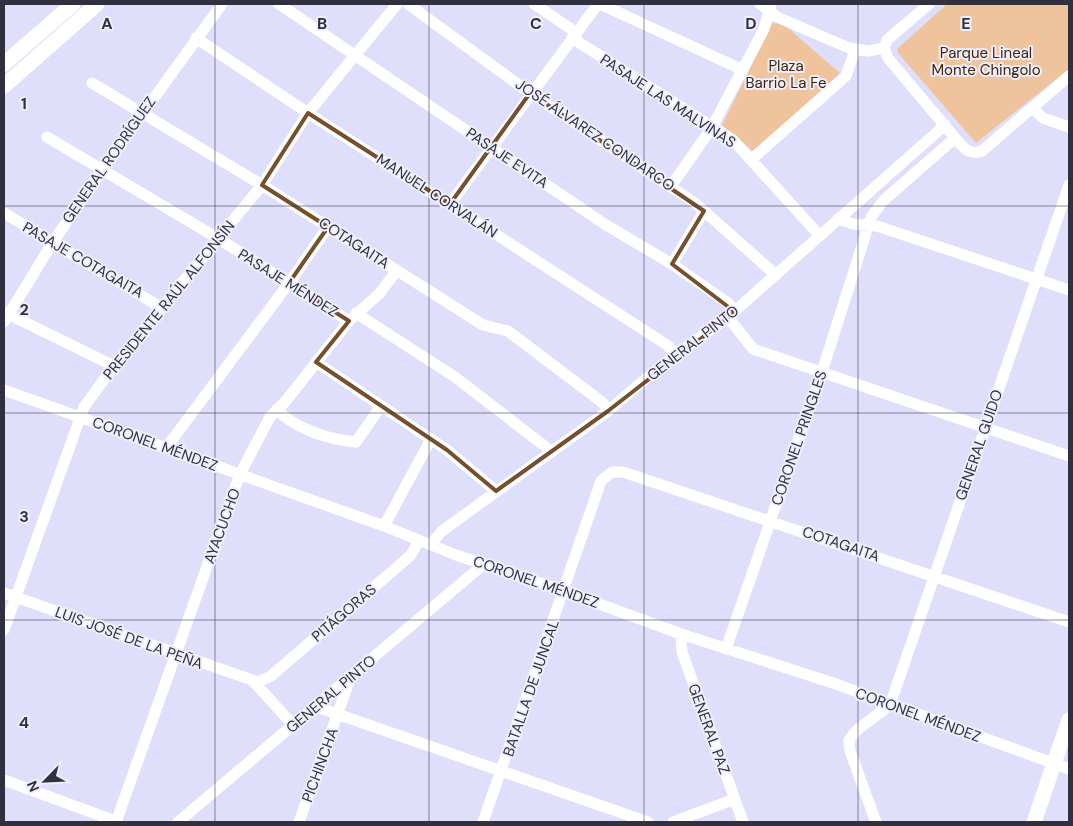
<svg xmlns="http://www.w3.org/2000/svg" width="1073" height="826" font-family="'DM Sans',sans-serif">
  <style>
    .green { fill: #efc49d }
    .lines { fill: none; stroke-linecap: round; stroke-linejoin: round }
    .minor { stroke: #fff; stroke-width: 11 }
    .secondary { stroke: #fff; stroke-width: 15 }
    .marked { fill: none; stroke: #76502c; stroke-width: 4; stroke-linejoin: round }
    .grid { fill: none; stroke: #30303e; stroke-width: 1; stroke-opacity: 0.55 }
    .labels { text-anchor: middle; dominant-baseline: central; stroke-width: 4; stroke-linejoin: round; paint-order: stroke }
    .park-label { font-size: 15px; fill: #412506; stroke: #eeeefc }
    .street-label { font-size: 15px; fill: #30303e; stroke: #eeeefc }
    .grid-label { font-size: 16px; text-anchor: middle; font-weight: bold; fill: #30303e; stroke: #eeeefc; stroke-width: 4; stroke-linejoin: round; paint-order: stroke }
  </style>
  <rect width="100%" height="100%" fill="#dfdffb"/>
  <!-- green -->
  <path class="green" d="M947,4H1069V69L976,143L898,53L897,49Z
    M781,22L840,73L754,152L722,125L772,24Z"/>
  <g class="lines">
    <!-- minor -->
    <path class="minor" d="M279,4L606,225L672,264L728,303L735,312
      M408,4L530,93L695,203L776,275
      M534,4L577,33
      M600,4L743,70
      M760,4L777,17L849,48L868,51L884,48
      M196,38L308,113L667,345L677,355
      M572,38L733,140L820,236
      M884,48L888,58L955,138C963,147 969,156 982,151L1069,76
      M884,48L887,40L929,4
      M92,83L262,185L483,325L508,331L603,403L608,411
      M1032,108L1043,118L1069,127
      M47,137L219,239L349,321
      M752,159L846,76L855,50
      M671,186L711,129L764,29L771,4
      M450,204L598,4
      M4,213L162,308
      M838,219L853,224L877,226L1069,290
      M672,264L704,211
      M4,312L114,366
      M356,313L455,377L551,451
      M728,317L753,349L1069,456
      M4,322L53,242L102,170L222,4
      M316,362L447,450L496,491
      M4,390L384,526L456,555L564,591L681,634L833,683L1069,769
      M277,409C294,429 331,440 356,442L381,406
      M166,448L289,283L328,227
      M384,526L431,439
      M430,545L442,531L608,411L662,365L728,317L945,125
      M4,593L258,682L271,676L411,555L419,540
      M4,630L84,407L114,366L262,185L308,113L397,4
      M681,634L682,652L743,822
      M726,649L822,372L871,217L884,200L955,138
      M254,682L294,726
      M317,707L648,822
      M4,780L118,822
      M116,822L240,474L270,417L285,402L349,321L380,293L397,270
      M178,822L484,564
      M299,822L350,679
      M483,822L601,481L612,472H623L1069,622
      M673,822L735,799
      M876,822L850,751L849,740L857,730L890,705L1069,185"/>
    <!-- secondary -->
    <path class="secondary" d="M4,64L73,4
      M4,86L97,4
      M1034,822L1069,720"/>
  </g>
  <!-- marked area -->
  <path class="marked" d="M530,93L704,211L672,264L735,312L608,411L496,491L447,450L316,362L349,321L289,283L328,227L262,185L308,113L450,204Z"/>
  <!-- grid -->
  <path class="grid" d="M215,4V822M429,4V822M644,4V822M858,4V822M4,206H1069M4,413H1069M4,620H1069"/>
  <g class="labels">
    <!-- park labels -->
    <g class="park-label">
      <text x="986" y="53">Parque Lineal<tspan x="986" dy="17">Monte Chingolo</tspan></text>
      <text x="786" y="66">Plaza<tspan x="786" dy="17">Barrio La Fe</tspan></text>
    </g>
    <!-- street labels -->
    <g class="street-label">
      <text transform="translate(668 101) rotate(33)">PASAJE LAS MALVINAS</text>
      <text transform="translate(595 135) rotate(34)">JOSÉ ÁLVAREZ CONDARCO</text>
      <text transform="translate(507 158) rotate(34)">PASAJE EVITA</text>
      <text transform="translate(109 160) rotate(-55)">GENERAL RODRÍGUEZ</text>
      <text transform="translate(437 196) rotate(33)">MANUEL CORVALÁN</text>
      <text transform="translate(354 243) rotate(33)">COTAGAITA</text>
      <text transform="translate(83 260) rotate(30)">PASAJE COTAGAITA</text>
      <text transform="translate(288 283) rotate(32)">PASAJE MÉNDEZ</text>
      <text transform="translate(169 300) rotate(-51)">PRESIDENTE RAÚL ALFONSÍN</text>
      <text transform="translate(693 343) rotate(-38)">GENERAL PINTO</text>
      <text transform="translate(799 438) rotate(-71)">CORONEL PRINGLES</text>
      <text transform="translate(155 444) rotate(20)">CORONEL MÉNDEZ</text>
      <text transform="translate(979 445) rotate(-71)">GENERAL GUIDO</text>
      <text transform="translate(222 526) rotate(-70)">AYACUCHO</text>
      <text transform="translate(841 544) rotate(19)">COTAGAITA</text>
      <text transform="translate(536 582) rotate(19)">CORONEL MÉNDEZ</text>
      <text transform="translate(344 613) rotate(-41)">PITÁGORAS</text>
      <text transform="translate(129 638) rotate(20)">LUIS JOSÉ DE LA PEÑA</text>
      <text transform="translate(531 688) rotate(-71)">BATALLA DE JUNCAL</text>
      <text transform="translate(331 694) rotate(-40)">GENERAL PINTO</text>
      <text transform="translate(918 715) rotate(20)">CORONEL MÉNDEZ</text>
      <text transform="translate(709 729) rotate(70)">GENERAL PAZ</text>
      <text transform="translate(320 765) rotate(-70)">PICHINCHA</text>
    </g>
  </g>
  <g class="grid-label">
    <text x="107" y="29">A</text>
    <text x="322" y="29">B</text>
    <text x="536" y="29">C</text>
    <text x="751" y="29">D</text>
    <text x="966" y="29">E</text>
    <text x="24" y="109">1</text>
    <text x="24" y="315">2</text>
    <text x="24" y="522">3</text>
    <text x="24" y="728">4</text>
  </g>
  <!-- border -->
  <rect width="1073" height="826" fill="none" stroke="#30303e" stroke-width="10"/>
  <!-- north arrow -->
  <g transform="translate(45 781) rotate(246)" stroke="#eeeefc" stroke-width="4" paint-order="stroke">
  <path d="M0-4L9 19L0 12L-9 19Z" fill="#30303e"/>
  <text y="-8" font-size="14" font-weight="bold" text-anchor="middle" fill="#30303e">N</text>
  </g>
</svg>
